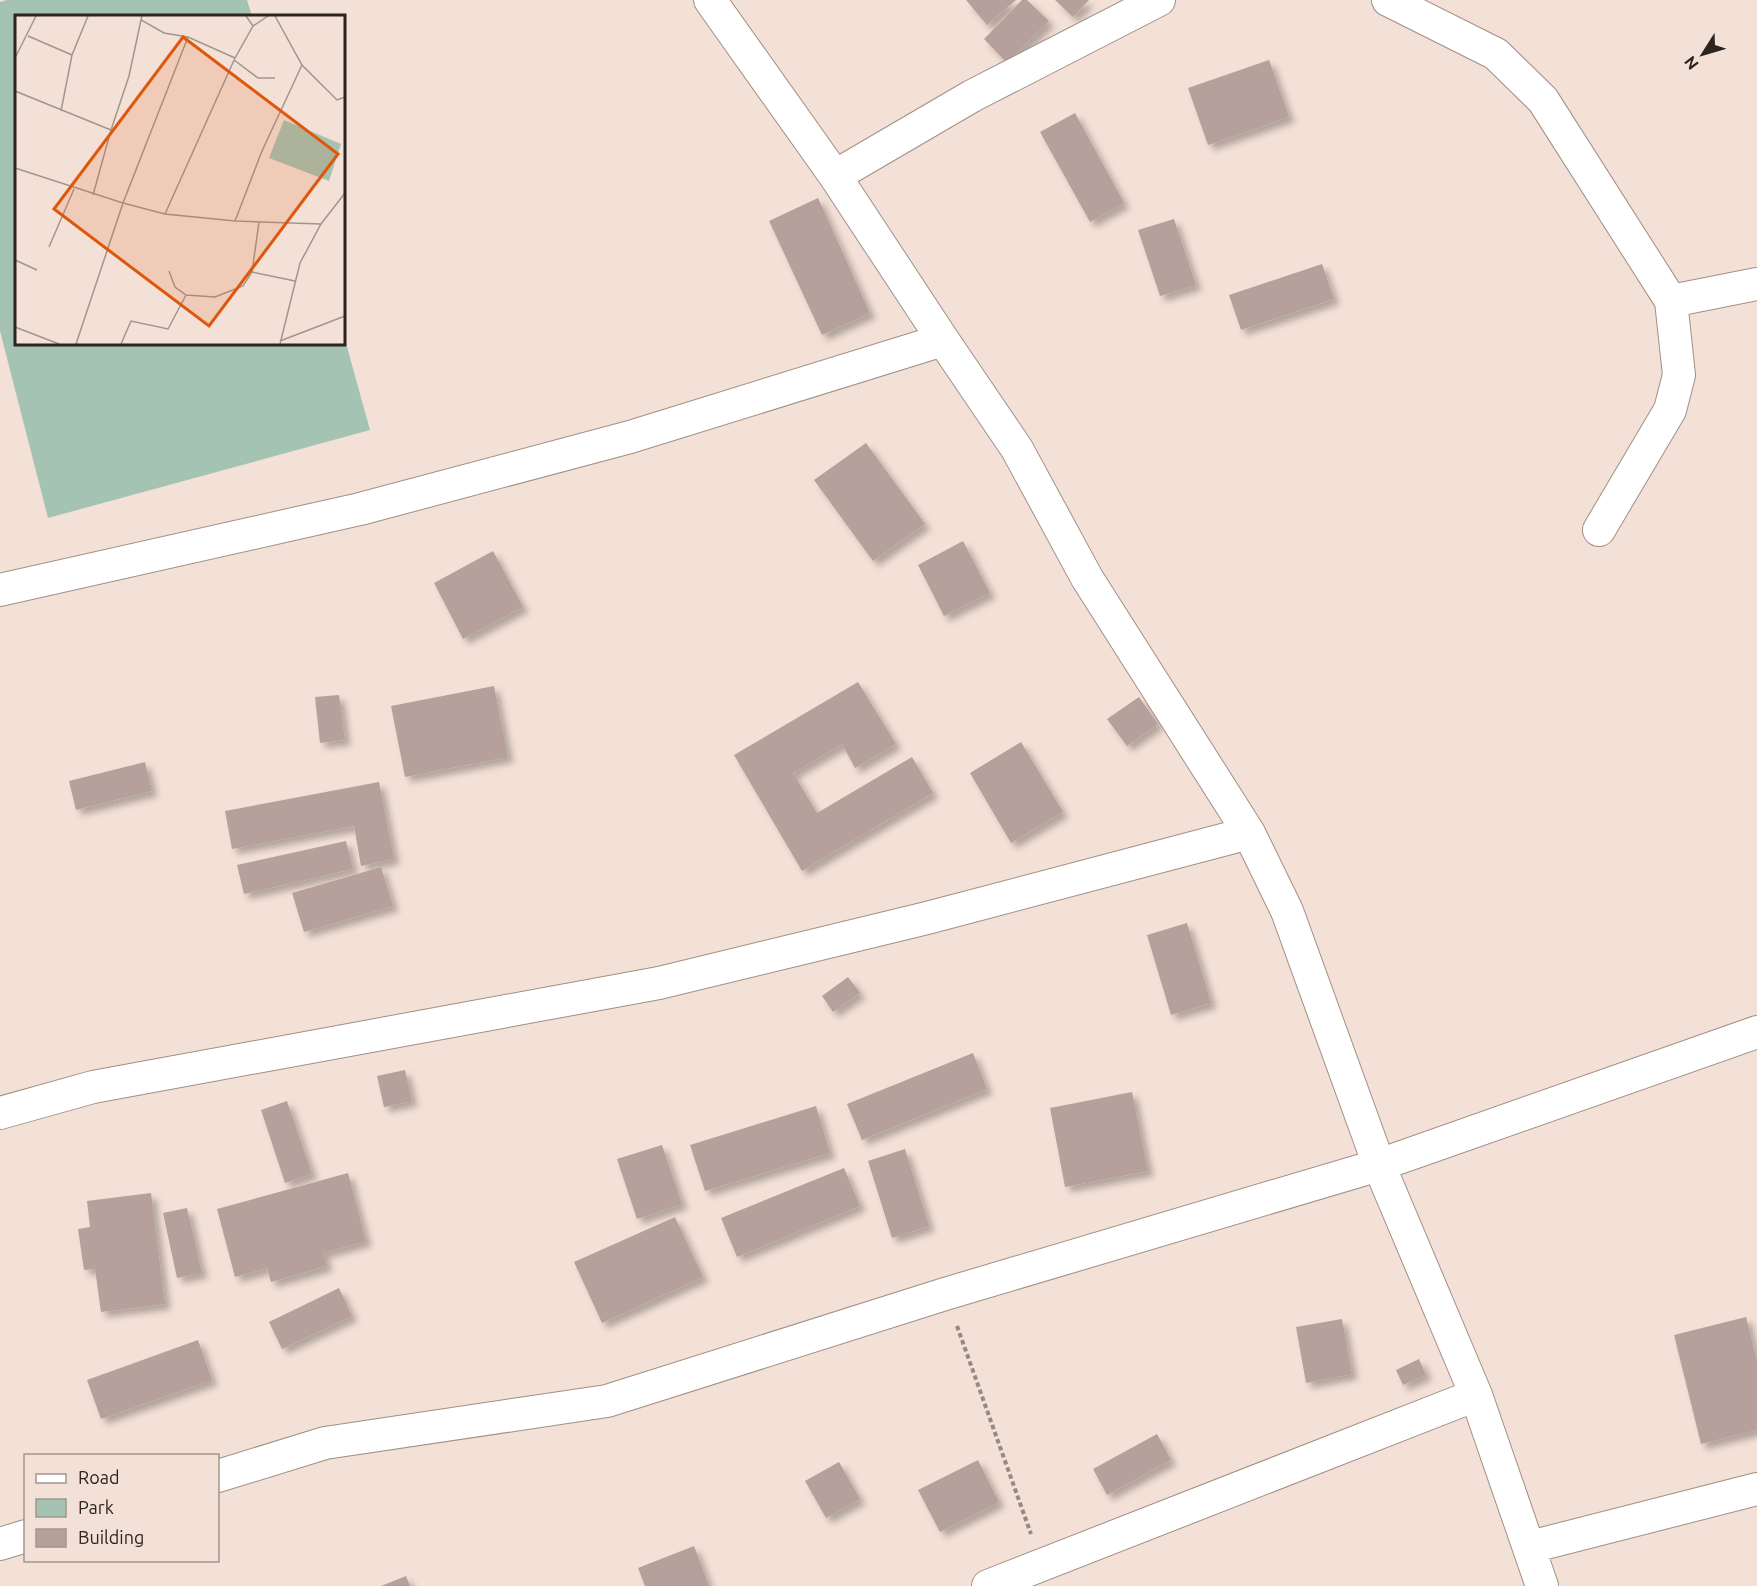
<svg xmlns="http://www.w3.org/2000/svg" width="1757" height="1586" font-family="Ubuntu,sans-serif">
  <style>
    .green { fill: #a4c3b3 }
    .building { fill: #b5a09b; filter: url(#shadow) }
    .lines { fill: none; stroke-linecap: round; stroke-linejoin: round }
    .street-casing { stroke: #a18f85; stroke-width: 34 }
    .path { stroke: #968981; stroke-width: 4; stroke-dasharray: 4.5 3; stroke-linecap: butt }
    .street { stroke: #fff; stroke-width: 32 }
    .inset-road { fill: none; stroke: #a3958d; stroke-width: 1.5 }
    .view { fill: #df560d; fill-opacity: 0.15; stroke: #df560d; stroke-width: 3 }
    .inset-edge { fill: none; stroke: #2b2420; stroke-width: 3 }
  </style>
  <defs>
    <filter id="shadow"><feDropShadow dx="5.5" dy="5.5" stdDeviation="3" flood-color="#0004"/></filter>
  </defs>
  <rect width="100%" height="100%" fill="#f3e0d6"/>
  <!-- green -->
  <path class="green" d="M7,0H247L252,16H16V344H344V336L370,430L48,518L0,331V2Z"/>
  <!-- building -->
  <path class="building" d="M966,0H1016L987,25Z
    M1022,0H1027L1049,21L1007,63L984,39Z
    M1055,0H1089L1073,17Z
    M1269,60L1289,117L1208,145L1188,88Z
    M1075,113L1124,203L1090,222L1040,132Z
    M818,198L870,313L822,335L769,221Z
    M1174,219L1196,285L1160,296L1138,230Z
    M1322,264L1334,299L1241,330L1229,295Z
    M866,443L925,524L873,561L814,480Z
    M963,541L990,593L944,616L918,565Z
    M493,551L523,607L463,639L434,583Z
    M858,682L896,744L855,768L842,744L793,773L817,813L912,757L933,793L802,871L734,755Z
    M494,686L508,757L405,777L391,706Z
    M339,695L345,740L320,743L315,697Z
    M1139,697L1158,724L1127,746L1107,719Z
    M1021,742L1063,812L1011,843L970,773Z
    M145,762L152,791L76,810L69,781Z
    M379,782L394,859L361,866L354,826L232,849L225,811Z
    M346,841L353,869L244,894L237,865Z
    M381,867L393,906L304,932L292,893Z
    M1187,923L1211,1003L1171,1015L1147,935Z
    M848,977L860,993L833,1012L822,996Z
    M973,1053L987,1089L862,1140L847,1104Z
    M405,1070L412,1101L384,1107L377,1076Z
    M1132,1092L1148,1171L1065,1187L1050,1108Z
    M287,1101L312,1174L285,1183L261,1110Z
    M816,1106L830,1153L705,1191L690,1145Z
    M662,1145L682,1204L637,1219L617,1159Z
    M905,1149L929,1226L892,1238L868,1161Z
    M844,1168L860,1206L737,1257L721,1218Z
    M348,1173L366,1241L323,1253L327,1266L271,1282L267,1268L235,1277L217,1209Z
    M151,1193L165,1304L101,1312L95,1269L84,1270L78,1229L90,1227L87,1201Z
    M187,1208L202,1273L177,1278L163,1213Z
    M675,1217L703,1277L602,1323L574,1262Z
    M339,1288L352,1316L282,1349L269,1322Z
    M1746,1317L1757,1360V1430L1701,1444L1674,1335Z
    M1342,1319L1352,1374L1306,1383L1296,1327Z
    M198,1340L212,1380L101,1419L87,1380Z
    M1419,1359L1426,1375L1403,1385L1396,1370Z
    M1157,1434L1171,1460L1107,1495L1093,1469Z
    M978,1460L999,1502L940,1532L918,1490Z
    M839,1462L860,1499L826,1518L805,1481Z
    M694,1546L709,1586H645L638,1568Z
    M406,1576L410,1586H381Z"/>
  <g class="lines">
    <defs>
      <path id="street" d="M710,0L835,176L943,340
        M1388,0L1496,54L1543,100L1671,301L1679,375L1670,410L1599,530
        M835,176L972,96L1159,0
        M1671,301L1757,284
        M0,590L360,509L630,437L943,340L1017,449L1087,578L1249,833L927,918L659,983L93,1087L0,1113
        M218,1476L325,1443L607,1401L945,1294L1379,1165L1287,911L1249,833
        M0,1544L26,1536
        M1530,1547L1757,1489
        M988,1586L1476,1395
        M1542,1586L1476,1395L1379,1165L1757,1032"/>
    </defs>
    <!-- street casing -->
    <use href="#street" class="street-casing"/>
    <!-- path -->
    <path class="path" d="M957,1326L1031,1534"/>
    <!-- street -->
    <use href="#street" class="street"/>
  </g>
  <!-- overview -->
  <g transform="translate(15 15)">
    <rect width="330" height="330" fill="#f3e0d6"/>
    <path d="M269,105L326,129L314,166L254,143Z" fill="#a4c3b3"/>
    <path class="inset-road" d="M127,1L126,5L149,18L173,22M231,1L238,11L253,1M260,1L287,50L322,85L330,82M13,21L57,40M0,43L21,1M220,43L150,199L220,206L247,136L287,50M219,45L243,63H260M0,76L96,115L78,180M46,96L57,40L73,1M96,115L114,61L126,5M0,153L108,188L61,329M150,199L108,188L173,22L220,43L238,11M220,206L306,209M244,207L237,257L280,266M34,232L59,174M0,245L22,255M154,256L160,272L171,280L200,282L228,271L237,257M0,312L44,329M265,326L330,301M106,329L116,306L153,314L171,280M265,329L285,248L306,209L330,178"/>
    <path class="view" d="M168,22L323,139L194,311L39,194Z"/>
    <rect width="330" height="330" class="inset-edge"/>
  </g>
  <!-- legend -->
  <rect x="24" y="1454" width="195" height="108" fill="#f3e0d6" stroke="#a3958d" stroke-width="1.5"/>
  <rect x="36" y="1474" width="30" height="9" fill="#ffffff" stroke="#a3958d" stroke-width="1.5"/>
  <text x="78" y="1484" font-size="18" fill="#2b2420">Road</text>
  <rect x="36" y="1499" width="30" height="18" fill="#a4c3b3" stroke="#a3958d" stroke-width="1.5"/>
  <text x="78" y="1514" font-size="18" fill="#2b2420">Park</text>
  <rect x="36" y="1529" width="30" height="18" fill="#b5a09b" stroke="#a3958d" stroke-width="1.5"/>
  <text x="78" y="1544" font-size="18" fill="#2b2420">Building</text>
  <!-- north arrow -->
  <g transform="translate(1703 54) rotate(233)" stroke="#f3e0d6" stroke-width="4.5" paint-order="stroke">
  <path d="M0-4.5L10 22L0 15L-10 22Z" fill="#2b2420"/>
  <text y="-9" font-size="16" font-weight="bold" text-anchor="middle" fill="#2b2420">N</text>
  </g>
</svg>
